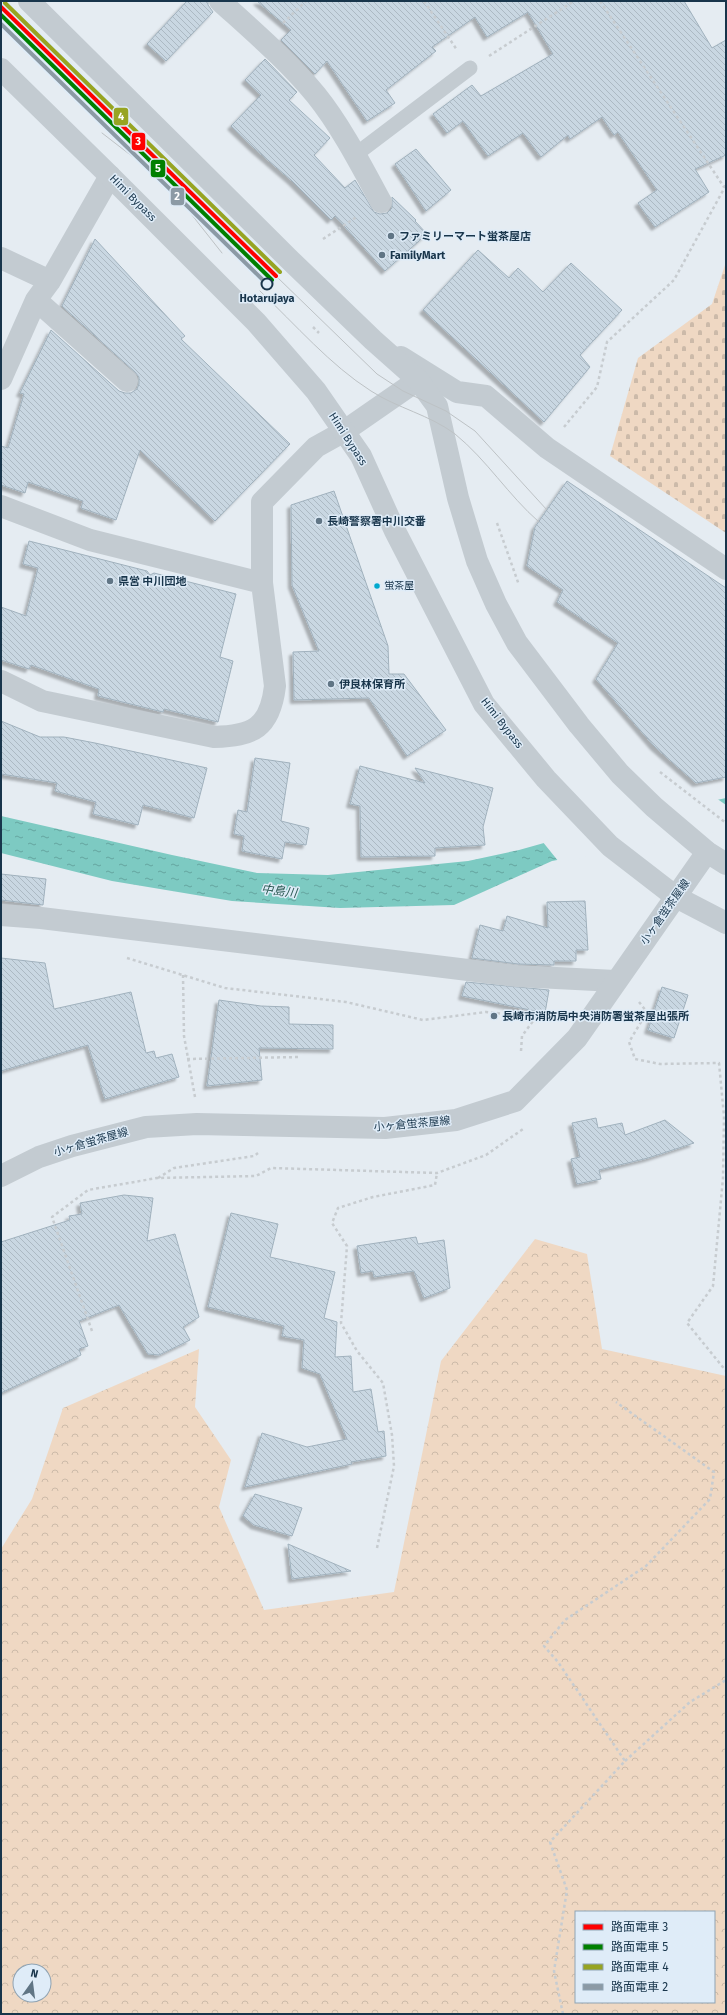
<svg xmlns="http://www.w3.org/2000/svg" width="727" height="2015" font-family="'Fira Sans','Noto Sans JP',sans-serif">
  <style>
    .forest { fill: url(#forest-crowns); fill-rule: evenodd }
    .cemetery { fill: url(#cemetery-stones) }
    .water { fill: url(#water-ripples) }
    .pier { fill: #e5ecf2 }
    .building { fill: url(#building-back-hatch); stroke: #a0b1bd; filter: url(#shadow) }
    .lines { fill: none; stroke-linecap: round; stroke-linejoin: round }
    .path { stroke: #c7ccd0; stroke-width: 2.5; stroke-dasharray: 3 3; stroke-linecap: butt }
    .service { stroke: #c3cbd1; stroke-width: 15 }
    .minor { stroke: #c3cbd1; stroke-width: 22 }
    .tertiary { stroke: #c3cbd1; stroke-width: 22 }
    .trunk { stroke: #c3cbd1; stroke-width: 22 }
    .tram { stroke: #bdc2c5; stroke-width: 1 }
    .tram-1-casing { stroke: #dfecf8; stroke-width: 7 }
    .tram-2-casing { stroke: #dfecf8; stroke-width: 7 }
    .tram-3-casing { stroke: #dfecf8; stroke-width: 7 }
    .tram-4-casing { stroke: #dfecf8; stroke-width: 7 }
    .tram-1 { stroke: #f00; stroke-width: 4 }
    .tram-2 { stroke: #008000; stroke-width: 4 }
    .tram-3 { stroke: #97a422; stroke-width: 4 }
    .tram-4 { stroke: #8c9aa5; stroke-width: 4 }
    .poi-dot { fill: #607585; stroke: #dfecf8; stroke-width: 1.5 }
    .stop-dot { fill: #dfecf8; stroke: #18354b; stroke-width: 2 }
    .bus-dot { fill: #00a9ce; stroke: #dfecf8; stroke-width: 1.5 }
    .labels { text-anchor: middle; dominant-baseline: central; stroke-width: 3; stroke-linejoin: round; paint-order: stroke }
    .bus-label { font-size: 10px; fill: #18354b; stroke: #dfecf8; text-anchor: start }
    .street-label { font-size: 11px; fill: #18354b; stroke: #dfecf8 }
    .poi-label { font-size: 11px; font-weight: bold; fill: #18354b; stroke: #dfecf8; text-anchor: start }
    .stop-label { font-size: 11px; font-weight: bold; fill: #18354b; stroke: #dfecf8 }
    .water-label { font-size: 12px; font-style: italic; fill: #2b5a53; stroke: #dfecf8 }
    .line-badge { stroke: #dfecf8; stroke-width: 1.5 }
    .badge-label { font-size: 11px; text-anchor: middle; font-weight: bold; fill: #fff }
  </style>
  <defs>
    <pattern id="forest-crowns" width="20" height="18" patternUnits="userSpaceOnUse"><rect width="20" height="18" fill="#efd8c3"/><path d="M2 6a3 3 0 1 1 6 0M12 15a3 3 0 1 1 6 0" fill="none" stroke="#ccbaa9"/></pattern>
    <pattern id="cemetery-stones" width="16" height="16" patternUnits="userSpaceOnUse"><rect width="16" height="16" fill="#efd8c3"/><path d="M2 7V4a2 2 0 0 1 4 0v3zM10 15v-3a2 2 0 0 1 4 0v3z" fill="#ccbaa9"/></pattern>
    <pattern id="water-ripples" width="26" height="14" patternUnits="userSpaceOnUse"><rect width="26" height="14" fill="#7dcac2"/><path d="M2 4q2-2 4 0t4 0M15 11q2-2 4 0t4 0" fill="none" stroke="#65a5a0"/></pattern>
    <pattern id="building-back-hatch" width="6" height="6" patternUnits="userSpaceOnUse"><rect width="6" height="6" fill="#c9d7e2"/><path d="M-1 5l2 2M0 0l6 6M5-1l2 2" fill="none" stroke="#acb9c3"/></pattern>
    <filter id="shadow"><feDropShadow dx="-3.5" dy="3.5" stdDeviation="1" flood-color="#0004"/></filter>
  </defs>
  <rect width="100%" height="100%" fill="#e5ecf2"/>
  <!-- forest -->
  <path class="forest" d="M535,1239L587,1254L602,1349L726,1376V2014H1V1549L32,1499L63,1408L199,1349L195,1407L231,1460L219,1507L264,1610L394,1592L441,1361ZM576,1912H714V2002H576ZM20,1971H44V1995H20Z"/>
  <!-- cemetery -->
  <path class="cemetery" d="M726,262V533L610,456L638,358L712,304Z"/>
  <!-- water -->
  <path class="water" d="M726,798V828L552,861L454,905L340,908L232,901L112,881L1,853V816L172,855L257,873L328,875L468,861L519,850L633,818Z"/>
  <!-- pier -->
  <path class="pier" d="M716,798L726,805V830L559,862L542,841L633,816Z"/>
  <!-- building -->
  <path class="building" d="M187,1H208V5L213,12L166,61L147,44Z
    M257,1H684L712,48L726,40V155L695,169L709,192L655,227L638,203L657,190L618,132L614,135L602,117L570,139L568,135L541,157L523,133L488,156L463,121L447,133L433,114L472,85L481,96L553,54L528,12L487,37L475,17L432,47L436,51L386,90L395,103L367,121L327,61L315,74L281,40L291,30Z
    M265,59L297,92L289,100L330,138L314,155L345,188L355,180L374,212L380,214L387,213L392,208V197L416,220L415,221L427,234L385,271L335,216L331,220L291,180L254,148L231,126L261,95L245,80Z
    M416,149L451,190L426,211L395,164Z
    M95,239L185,336L181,339L290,444L215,521L140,450L116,520L81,508L83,501L28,482L25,493L1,485V446L8,448L24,394L20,393L51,330L119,391L125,393H131L137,389L139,384V377L135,372L62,306Z
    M478,250L509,278L518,268L543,292L571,263L622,310L580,355L590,367L544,422L423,310Z
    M567,481L726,588V777L696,783L654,746L596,679L618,643L557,602L563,590L527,566L535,527Z
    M334,491L388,646L389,674H404L446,730L407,756L369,698L294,700L293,652L319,651L292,585L291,505Z
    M29,541L147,571L150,575L154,573L236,594L220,657L233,661L218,722L164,709L163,712L98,696L99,689L31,665L29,669L1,660V607L26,616L38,568L23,564Z
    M1,721L40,737H64L95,743L207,768L194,818L143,805L138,825L93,814L96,802L55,791L57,783L1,774Z
    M255,758L290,763L281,821L309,828L306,845L285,842L282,859L242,851L244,836L234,834L238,810L247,812Z
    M360,766L425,783L415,768L493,788L483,827L485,845L435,848V856L361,857L360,806L350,804Z
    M1,874L46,879L43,905L1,900Z
    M585,901L588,950H576V961H554V965L518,964L472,958L480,925L503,931L507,916L548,928L547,902Z
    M1,958L45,963L54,1009L131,992L146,1053L154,1051L156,1058L172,1054L179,1077L105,1099L88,1045L1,1071Z
    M466,982L549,990L545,1013L462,996Z
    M662,987L688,995L674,1038L648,1030Z
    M219,1000L261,1006L289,1007V1024L333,1025V1049L259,1048L262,1080L207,1086Z
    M596,1118L598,1128L622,1123L625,1135L665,1120L694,1143L648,1158L599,1170L601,1179L577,1184L571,1159L580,1157L572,1123Z
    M124,1195L153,1198L147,1241L175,1234L199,1317L183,1327L190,1340L159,1355L148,1354L119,1305L79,1321L88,1346L79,1349L81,1355L1,1393V1242L70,1220L69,1216L82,1214L80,1203Z
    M231,1213L278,1224L270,1257L335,1272L324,1318L337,1322L335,1357L351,1356L353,1392L371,1389L378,1432L384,1431L386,1456L351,1462L352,1464L245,1487L262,1433L307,1447L347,1439L320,1374L302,1368L304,1340L282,1336L284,1326L208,1307Z
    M416,1237L418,1244L444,1240L450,1288L424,1298L414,1271L374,1277L373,1271L361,1273L357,1246Z
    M255,1494L302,1508L292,1536L254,1525L243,1516Z
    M288,1544L351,1571L292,1579Z"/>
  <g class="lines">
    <!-- path -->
    <path class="path" d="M424,1L457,50
      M600,1L724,187
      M283,23L306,1
      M489,56L574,1
      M323,239L358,216
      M313,327L319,333
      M564,427L597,387L607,342L674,280L726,185
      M497,523L519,585
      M660,772L726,823
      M127,958L225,988L346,1002L423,1020L486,1012L536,1017
      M183,975L184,1036L195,1097
      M639,1002L647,1012L629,1042L635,1059L660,1064L719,1063L724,1116L723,1178L713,1286L687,1323L726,1371
      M521,1051L522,1036L536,1017
      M187,1059L299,1057
      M158,1178L174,1168L254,1156L258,1153
      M92,1331L52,1217L88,1190L157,1178L256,1176L271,1168L437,1173L486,1155L523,1129
      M377,1548L394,1466L392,1435L383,1383L357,1351L341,1323L347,1246L332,1223L338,1208L373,1197L435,1185L437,1173
      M625,1761L690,1702L726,1680
      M563,2014L554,1971L567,1890L550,1842L625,1761L558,1662L544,1646L565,1620L646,1566L710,1499L714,1472L616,1402"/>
    <!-- service -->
    <path class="service" d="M355,155L470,68"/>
    <!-- minor -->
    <path class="minor" d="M220,1C253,31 288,61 316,95C341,126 362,167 381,202
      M1,258L50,281
      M36,300L127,381
      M401,357L457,392L486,396L547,448L726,569
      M1,379L36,300L50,281L110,176
      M1,506L90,540L262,583L275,686C270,728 253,736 214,737L42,701L1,681
      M262,583V502L316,447L343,432
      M1,915L41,918L517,976L615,981"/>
    <!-- tertiary -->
    <path class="tertiary" d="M343,432L418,380
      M1,1176L39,1157L72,1146L146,1127L197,1124L385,1128L456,1120L515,1101L577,1038L707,852"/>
    <!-- trunk -->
    <path class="trunk" d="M29,1L291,261L373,340L418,380L437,406L458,498L477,561L496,604L517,643L579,725L620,774L654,807L707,852L726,864
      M1,69L110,176L256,322L316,391L361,456L395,531L484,704L546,779L610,846L676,897L726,923"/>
    <!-- tram -->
    <path class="tram" d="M116,119L222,253
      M102,133L155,174
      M179,193L236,237
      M276,276L377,374L403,391L446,411L475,431L547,510
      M260,291C296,325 330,365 371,391C397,408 430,415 455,434C487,460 508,495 539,522"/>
    <defs>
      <path id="tram-1" d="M1,7L276,276"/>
      <path id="tram-2" d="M1,15L272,280"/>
      <path id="tram-3" d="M5,3L280,272"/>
      <path id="tram-4" d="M1,24L268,285"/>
    </defs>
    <!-- tram-1 casing -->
    <use href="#tram-1" class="tram-1-casing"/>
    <!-- tram-2 casing -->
    <use href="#tram-2" class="tram-2-casing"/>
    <!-- tram-3 casing -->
    <use href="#tram-3" class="tram-3-casing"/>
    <!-- tram-4 casing -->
    <use href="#tram-4" class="tram-4-casing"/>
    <!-- tram-1 -->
    <use href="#tram-1" class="tram-1"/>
    <!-- tram-2 -->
    <use href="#tram-2" class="tram-2"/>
    <!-- tram-3 -->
    <use href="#tram-3" class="tram-3"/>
    <!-- tram-4 -->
    <use href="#tram-4" class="tram-4"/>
  </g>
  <!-- markers -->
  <g class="poi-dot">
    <circle cx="391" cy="236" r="4"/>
    <circle cx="382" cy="255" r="4"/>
    <circle cx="319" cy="521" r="4"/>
    <circle cx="110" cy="581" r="4"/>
    <circle cx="331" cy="684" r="4"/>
    <circle cx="494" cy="1016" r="4"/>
  </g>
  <circle class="stop-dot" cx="267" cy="284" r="5.5"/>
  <circle class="bus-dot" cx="377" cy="586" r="3.5"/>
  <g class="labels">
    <!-- bus labels -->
    <g class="bus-label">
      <text x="384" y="586">蛍茶屋</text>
    </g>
    <!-- street labels -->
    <g class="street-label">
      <text transform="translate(133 198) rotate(45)">Himi Bypass</text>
      <text transform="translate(348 439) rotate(57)">Himi Bypass</text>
      <text transform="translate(502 723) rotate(52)">Himi Bypass</text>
      <text transform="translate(665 912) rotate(-55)">小ヶ倉蛍茶屋線</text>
      <text transform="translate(412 1124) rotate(-5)">小ヶ倉蛍茶屋線</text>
      <text transform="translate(91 1142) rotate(-16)">小ヶ倉蛍茶屋線</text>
    </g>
    <!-- poi labels -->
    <g class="poi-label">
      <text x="399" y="236">ファミリーマート蛍茶屋店</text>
      <text x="390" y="255">FamilyMart</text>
      <text x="327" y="521">長崎警察署中川交番</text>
      <text x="118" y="581">県営 中川団地</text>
      <text x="339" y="684">伊良林保育所</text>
      <text x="502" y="1016">長崎市消防局中央消防署蛍茶屋出張所</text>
    </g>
    <!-- stop labels -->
    <g class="stop-label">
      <text x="267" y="298">Hotarujaya</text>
    </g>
    <!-- water labels -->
    <g class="water-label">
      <text transform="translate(279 891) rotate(7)">中島川</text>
    </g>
  </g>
  <g class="line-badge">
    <rect x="113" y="107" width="16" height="19" rx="4" fill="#97a422"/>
    <rect x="131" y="132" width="15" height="19" rx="4" fill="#f00"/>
    <rect x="150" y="159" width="16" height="19" rx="4" fill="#008000"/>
    <rect x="170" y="187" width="15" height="19" rx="4" fill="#8c9aa5"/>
  </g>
  <g class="badge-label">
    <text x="121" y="120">4</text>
    <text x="138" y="145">3</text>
    <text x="158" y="172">5</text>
    <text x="177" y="200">2</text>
  </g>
  <!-- border -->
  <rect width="727" height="2015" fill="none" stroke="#18354b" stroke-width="4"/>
  <!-- legend -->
  <rect x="575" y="1911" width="140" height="92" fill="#dfecf8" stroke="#8fa3b3"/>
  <rect x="583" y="1924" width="20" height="6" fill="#ff0000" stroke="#8fa3b3"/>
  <text x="611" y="1931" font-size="12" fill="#18354b">路面電車 3</text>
  <rect x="583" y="1944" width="20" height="6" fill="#008000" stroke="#8fa3b3"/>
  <text x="611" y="1951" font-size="12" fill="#18354b">路面電車 5</text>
  <rect x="583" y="1964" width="20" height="6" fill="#97a422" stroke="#8fa3b3"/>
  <text x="611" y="1971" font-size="12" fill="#18354b">路面電車 4</text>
  <rect x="583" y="1984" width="20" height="6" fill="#8c9aa5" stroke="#8fa3b3"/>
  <text x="611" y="1991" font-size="12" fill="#18354b">路面電車 2</text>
  <!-- north arrow -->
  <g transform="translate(32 1983) rotate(14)"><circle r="19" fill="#dfecf8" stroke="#8fa3b3"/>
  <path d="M0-3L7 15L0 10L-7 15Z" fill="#607585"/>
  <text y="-6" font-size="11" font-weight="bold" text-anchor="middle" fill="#18354b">N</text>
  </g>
</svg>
